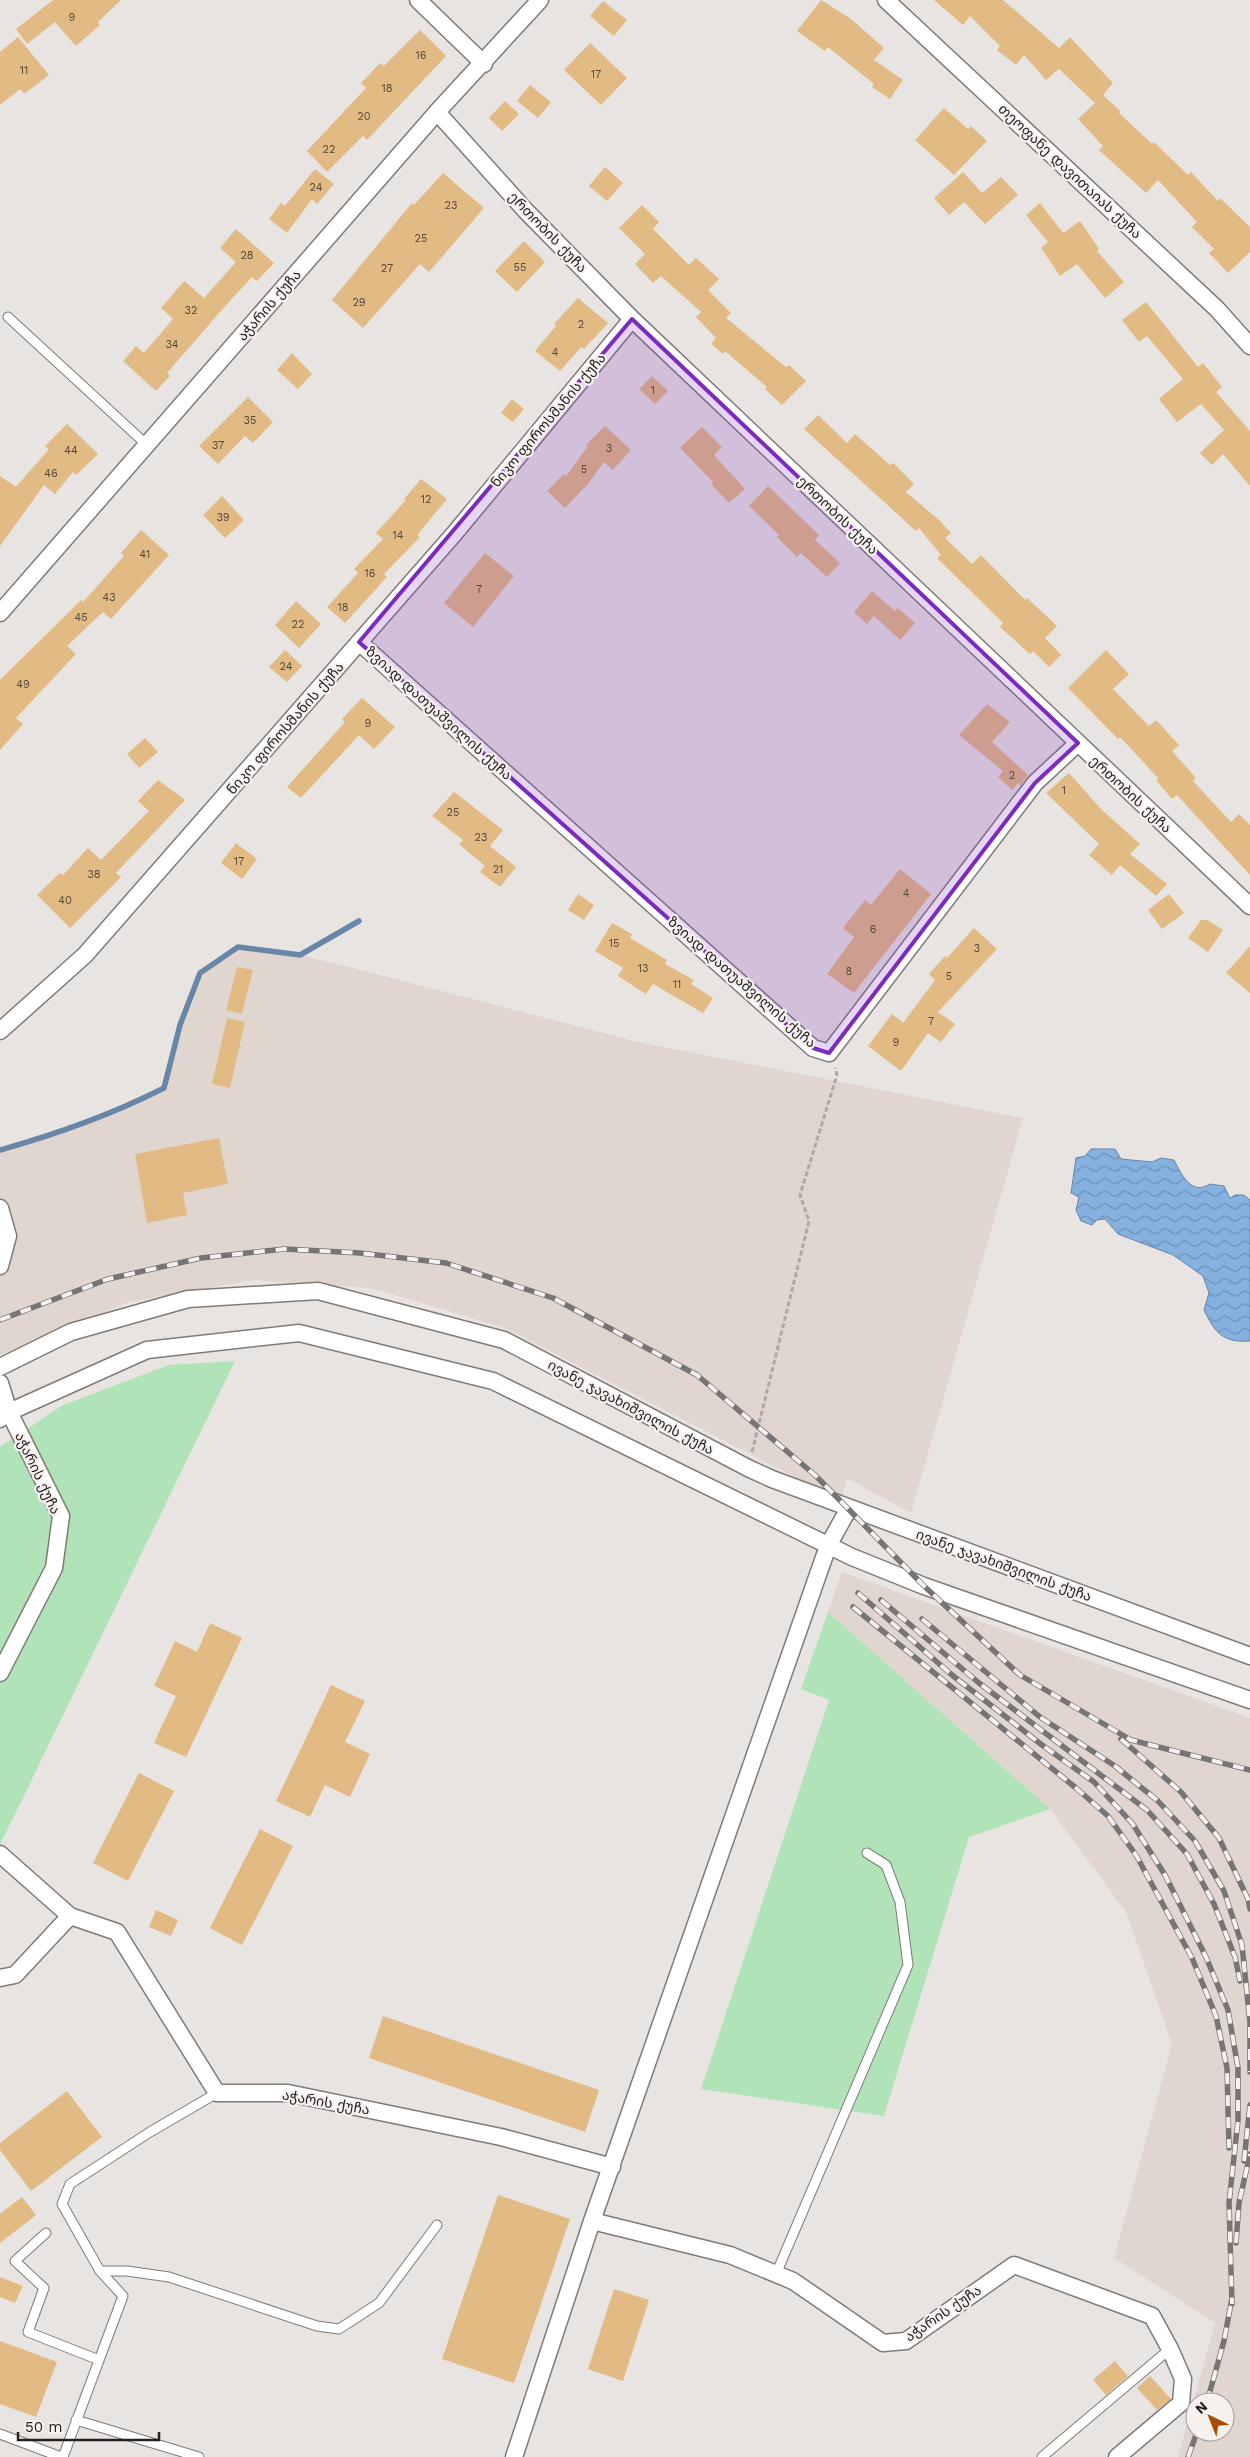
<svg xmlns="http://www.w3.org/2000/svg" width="1250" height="2457" font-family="'Work Sans','Noto Sans Georgian',sans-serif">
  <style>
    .built { fill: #e1d5cf; fill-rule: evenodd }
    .grass { fill: #b1e3b8 }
    .water { fill: url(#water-waves); stroke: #6886a7 }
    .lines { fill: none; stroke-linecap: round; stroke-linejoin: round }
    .stream { stroke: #6886a7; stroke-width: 5.5 }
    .building { fill: #e2ba84 }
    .lane-casing { stroke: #7f7b79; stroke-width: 11 }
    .street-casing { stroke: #7f7b79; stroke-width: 19 }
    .path { stroke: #aca9a8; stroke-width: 3; stroke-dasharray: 5 2.5; stroke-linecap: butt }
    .lane { stroke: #fff; stroke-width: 9 }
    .street { stroke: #fff; stroke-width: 16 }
    .rail-casing { stroke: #777474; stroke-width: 5.5 }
    .rail { stroke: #f6f1ef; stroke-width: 4; stroke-dasharray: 11; stroke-linecap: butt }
    .marked { fill: #7b2cbf; fill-opacity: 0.2; stroke: #7b2cbf; stroke-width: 4; stroke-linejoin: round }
    .labels { text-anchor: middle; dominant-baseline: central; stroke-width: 4.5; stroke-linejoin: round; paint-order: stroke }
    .number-label { font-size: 11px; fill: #53473a }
    .street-label { font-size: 14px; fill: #232121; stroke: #f6f1ef }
  </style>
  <defs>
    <pattern id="water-waves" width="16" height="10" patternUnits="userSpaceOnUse" patternTransform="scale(1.25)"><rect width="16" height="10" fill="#85b1e0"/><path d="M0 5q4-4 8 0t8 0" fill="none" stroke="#6c90b5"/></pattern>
  </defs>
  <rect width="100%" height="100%" fill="#e8e4e2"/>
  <!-- built -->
  <path class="built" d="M238,947L300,955L357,969L638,1042L1023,1118L911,1513L847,1478L841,1501L505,1328L371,1288L253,1280L129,1302L0,1355V1150L63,1132L122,1110L163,1088L180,1025L200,973Z
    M842,1572L1250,1718V2457H1178L1215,2323L1114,2258L1172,2044L1126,1912L1050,1809L828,1612ZM1195,2402H1225V2432H1195Z"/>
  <!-- grass -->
  <path class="grass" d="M235,1361L0,1845V1447L63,1405L169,1365Z
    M828,1612L1050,1809L969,1837L884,2116L701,2089L829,1700L801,1689Z"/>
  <!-- water -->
  <path class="water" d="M1091,1149H1115L1121,1159L1152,1162L1161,1158L1174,1160C1182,1175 1191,1196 1210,1184L1224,1186L1230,1198L1235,1195H1244L1250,1200V1341C1223,1343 1215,1333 1204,1310L1209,1293L1203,1276L1173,1255L1118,1234L1105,1219L1097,1220L1092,1225L1081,1221L1076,1210L1079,1197L1071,1193L1076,1158L1085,1156Z"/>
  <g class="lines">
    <!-- stream -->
    <path class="stream" d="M0,1150C57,1134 111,1115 164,1088L180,1025L200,973L238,947L300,955L359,921"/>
  </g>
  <!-- building -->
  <path class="building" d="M53,0H121L98,22L100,25L76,46L55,22L27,44L16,29Z
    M821,0L851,19L884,48L874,60L903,80L890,99L872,87L874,84L828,47L825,51L797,31Z
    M934,0H1003L1059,48L1070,37L1113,83L1103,95L1120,111L1119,113L1152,144L1154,142L1188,175L1191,172L1218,201L1220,198L1250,227V252L1228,273L1209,253L1214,249L1192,227L1197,222L1158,180L1146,193L1099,150L1103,146L1078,119L1095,103L1059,69L1046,80L1024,55L1016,65L997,50L1000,46L970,16L963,25Z
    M603,1L627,20L614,36L590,16Z
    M420,30L446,56L367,140L363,136L327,172L307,151L366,88L361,83L380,63L384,66Z
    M18,37L49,75L24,94L20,89L0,105V52Z
    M590,43L627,78L601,105L564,70Z
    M530,85L551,102L538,118L517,101Z
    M505,101L519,114L502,131L489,118Z
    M944,108L968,129L971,126L987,141L954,175L915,140Z
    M605,167L623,183L607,201L589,186Z
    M315,169L334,184L317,204L312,199L287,233L269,219L281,203L285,206Z
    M963,172L982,193L1001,177L1018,195L985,224L964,202L949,215L934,198Z
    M443,173L484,208L429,272L420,264L363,328L332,300L412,203L414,205Z
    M1040,203L1063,233L1080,221L1099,249L1097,251L1124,282L1105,298L1077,264L1060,276L1041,248L1048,242L1026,215Z
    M642,205L659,222L653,229L689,265L696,258L719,279L708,290L731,313L726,318L786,367L789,365L806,381L782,405L765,389L767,387L725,351L723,354L711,344L716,338L696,317L701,312L661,276L653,283L635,264L645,254L619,228Z
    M236,229L274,263L257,281L252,277L227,304L167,373L170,376L156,391L123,361L136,346L144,353L173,319L161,308L184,281L204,298L236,262L220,248Z
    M524,241L545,262L517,292L495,271Z
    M578,298L608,323L584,349L581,347L560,371L535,351L556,326L554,324Z
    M1146,302L1198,367L1203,363L1222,387L1216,392L1250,431V486L1223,454L1212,465L1200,453L1224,430L1201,404L1177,422L1159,399L1183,379L1147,336L1139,342L1122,320Z
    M292,353L312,374L298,389L277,370Z
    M652,376L668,391L655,404L639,389Z
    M248,397L273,422L253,443L245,436L218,464L199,446Z
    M512,399L524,409L513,422L501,413Z
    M818,415L847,443L855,434L890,465L893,463L914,484L906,492L939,520L951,533L945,538L972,564L981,555L1025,600L1027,598L1057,626L1045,638L1061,655L1049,667L1033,651L1030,654L1000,627L1003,623L937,558L941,555L919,528L916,531L905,521L804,429Z
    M67,424L98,454L76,475L73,472L55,494L44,485L0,546V476L16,487L49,449L45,446Z
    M605,426L631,450L613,470L604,462L587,485L565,508L547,491L564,474L566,476L588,446L586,445Z
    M702,427L722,447L714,455L745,489L729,503L711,484L713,482L680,448Z
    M421,479L447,499L417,535L420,537L384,574L387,577L345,623L327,607L358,573L354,569L383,539L376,533L406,500L404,499Z
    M768,486L819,535L815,540L840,563L827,577L801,553L797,557L777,537L779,535L749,506Z
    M222,496L244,520L225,538L203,515Z
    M141,530L169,555L111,619L103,612L67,646L76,654L16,718L23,724L0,750V680L65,616L81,600L83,602L124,556L121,553Z
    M485,553L514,576L473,627L444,603Z
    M872,591L895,611L898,608L915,623L900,640L874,616L867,624L854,612Z
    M296,601L321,624L299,648L275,625Z
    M285,650L302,666L287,682L269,667Z
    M1106,650L1129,674L1113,689L1149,726L1156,720L1179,745L1172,751L1196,778L1193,781L1231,822L1239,814L1250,825V875L1177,795L1172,799L1156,780L1158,778L1120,737L1118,739L1068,688Z
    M362,698L395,727L374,749L359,735L301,798L287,787L345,722L342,719Z
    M987,704L1010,722L992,742L1028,775L1020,786L1018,783L1012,790L998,777L1003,771L959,735Z
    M145,738L158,752L139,768L127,754Z
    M1069,773L1102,810L1140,844L1130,854L1167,884L1156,896L1120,865L1112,875L1089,855L1099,844L1046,793Z
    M158,780L185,800L116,873L121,877L70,928L37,895L60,873L63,875L88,848L101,860L149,811L138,801Z
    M454,792L503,830L490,846L516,867L500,887L480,872L485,866L459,844L463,840L432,816Z
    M236,843L257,859L242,879L221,863Z
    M900,869L931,894L854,993L827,974L854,937L843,928L865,900L871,905Z
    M578,894L594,905L584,920L568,910Z
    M1169,894L1184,913L1162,929L1148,910Z
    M1201,920H1207L1223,930L1208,952L1188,938Z
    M612,923L632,934L630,938L667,960L665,964L694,980L691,984L713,998L703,1013L653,984L646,994L618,976L623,968L595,951Z
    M974,928L997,949L938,1012L955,1024L941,1042L928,1033L901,1071L868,1046L892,1014L903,1023L935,980L929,974L945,956L947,958Z
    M1250,946V993L1226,973Z
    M237,967L253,970L242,1014L226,1010Z
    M227,1018L245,1022L230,1088L212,1084Z
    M219,1138L228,1184L183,1193L187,1215L147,1223L135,1154Z
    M210,1623L242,1638L186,1757L154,1743L176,1696L154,1686L175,1641L197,1652Z
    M331,1685L365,1701L345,1742L370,1754L350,1797L325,1785L310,1817L276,1801Z
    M139,1773L174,1791L128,1881L93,1863Z
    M260,1829L293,1846L242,1945L210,1928Z
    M156,1910L178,1920L171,1936L149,1927Z
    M383,2016L599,2090L585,2132L369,2058Z
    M67,2091L102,2137L31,2191L0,2150V2143Z
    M498,2195L570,2219L514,2383L442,2359Z
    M22,2197L36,2215L0,2243V2214Z
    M0,2277L23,2286L15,2303L0,2297Z
    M614,2289L649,2300L623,2381L588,2369Z
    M0,2341L57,2362L36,2417L0,2404Z
    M1115,2361L1128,2376L1106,2395L1093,2380Z
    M1150,2376L1171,2399L1157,2410L1137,2388Z"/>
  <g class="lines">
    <defs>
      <path id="lane" d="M8,317L147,445
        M46,2233L15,2261L44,2288L28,2332L99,2360
        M100,2271H127L169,2277L317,2326L339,2329L379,2303L437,2225
        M776,2274L908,1965L900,1902L886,1865L867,1853
        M76,2420L199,2457
        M0,2434L61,2457
        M63,2457L123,2296L100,2271L62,2204L70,2184L150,2132L217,2093
        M1042,2457L1170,2349"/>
      <path id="street" d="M418,0L484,64
        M886,0L1217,309L1250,346
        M437,112L526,211L632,319L1250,906
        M0,613L437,112L540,0
        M359,642L813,1048L829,1053L1035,783L1078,743
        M0,1031L85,955L454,534L632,319
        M0,1208L8,1236L0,1266
        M0,1367L71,1332L188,1299L318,1291L504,1340L748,1468L772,1479L1250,1656
        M0,1383L9,1412L61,1516L54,1568L0,1673
        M0,1419L9,1412L147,1350L299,1333L493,1381L852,1557L924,1586L1250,1700
        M0,1854L70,1916L117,1932L217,2093H288L501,2137L612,2167
        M0,1978L15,1975L70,1916
        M592,2221L730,2255L793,2281L883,2343L906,2341L1014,2265L1152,2316L1170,2349L1183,2379L1181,2403L1117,2457
        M514,2457L592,2221L828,1546L849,1508"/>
    </defs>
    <!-- lane casing -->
    <use href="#lane" class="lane-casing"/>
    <!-- street casing -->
    <use href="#street" class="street-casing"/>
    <!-- path -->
    <path class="path" d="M752,1452L809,1221L800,1195L837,1075L835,1068"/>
    <!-- lane -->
    <use href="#lane" class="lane"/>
    <!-- street -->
    <use href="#street" class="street"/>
    <defs>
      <path id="rail" d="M0,1320L108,1279L201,1258L284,1249L360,1253L446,1263L553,1298L697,1375L816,1476L924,1586L1020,1675L1131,1740L1250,1770
        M858,1593L952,1675L1042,1745L1094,1782L1132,1823L1165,1875L1206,1957L1228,2010L1238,2068V2120L1229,2203L1232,2304
        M881,1600L979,1683L1147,1810L1187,1854L1214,1904L1235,1957L1240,1981
        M853,1607L1076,1788L1108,1816L1136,1855L1192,1958L1216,2016L1227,2068L1229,2148
        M922,1619L1040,1717L1115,1766L1158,1801L1195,1841L1224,1891L1242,1945L1250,2023V2072
        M1121,1739L1181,1792L1219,1838L1248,1899L1250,1909
        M1244,2161L1250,2105
        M1236,2243L1239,2203L1250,2154
        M1207,2402L1224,2341L1232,2298
        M1188,2457L1197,2432"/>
    </defs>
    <!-- rail casing -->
    <use href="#rail" class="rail-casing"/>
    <!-- rail -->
    <use href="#rail" class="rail"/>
  </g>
  <!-- marked area -->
  <path class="marked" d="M632,319L1078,743L1035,783L829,1053L813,1048L359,642Z"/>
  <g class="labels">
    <!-- number labels -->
    <g class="number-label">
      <text x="72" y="17">9</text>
      <text x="421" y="55">16</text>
      <text x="24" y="70">11</text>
      <text x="596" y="74">17</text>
      <text x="387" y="88">18</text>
      <text x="364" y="116">20</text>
      <text x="329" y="149">22</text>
      <text x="316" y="187">24</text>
      <text x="451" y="205">23</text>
      <text x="421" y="238">25</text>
      <text x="247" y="255">28</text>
      <text x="520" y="267">55</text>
      <text x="387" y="268">27</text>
      <text x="359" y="302">29</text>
      <text x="191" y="310">32</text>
      <text x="581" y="324">2</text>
      <text x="172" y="344">34</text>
      <text x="555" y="352">4</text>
      <text x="653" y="390">1</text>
      <text x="250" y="420">35</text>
      <text x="218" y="445">37</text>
      <text x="609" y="448">3</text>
      <text x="71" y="450">44</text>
      <text x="584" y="469">5</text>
      <text x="51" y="473">46</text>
      <text x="426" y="499">12</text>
      <text x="223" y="517">39</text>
      <text x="398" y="535">14</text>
      <text x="145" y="554">41</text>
      <text x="370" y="573">16</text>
      <text x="479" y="589">7</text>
      <text x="109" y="597">43</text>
      <text x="343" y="607">18</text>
      <text x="81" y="617">45</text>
      <text x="298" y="624">22</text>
      <text x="286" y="666">24</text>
      <text x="23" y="684">49</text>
      <text x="368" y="723">9</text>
      <text x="1012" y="775">2</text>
      <text x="1064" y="790">1</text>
      <text x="453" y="812">25</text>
      <text x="481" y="837">23</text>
      <text x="239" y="861">17</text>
      <text x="498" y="869">21</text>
      <text x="94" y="874">38</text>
      <text x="906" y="893">4</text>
      <text x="65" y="900">40</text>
      <text x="873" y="929">6</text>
      <text x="614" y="943">15</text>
      <text x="977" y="948">3</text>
      <text x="643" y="968">13</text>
      <text x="849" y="971">8</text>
      <text x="949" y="976">5</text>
      <text x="677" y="984">11</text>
      <text x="931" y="1021">7</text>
      <text x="896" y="1042">9</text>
    </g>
    <!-- street labels -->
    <g class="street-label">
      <text transform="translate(1070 171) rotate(43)">თეოფანე დავითაიას ქუჩა</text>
      <text transform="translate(548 232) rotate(46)">ერთობის ქუჩა</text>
      <text transform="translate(269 305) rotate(-49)">აჭარის ქუჩა</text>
      <text transform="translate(548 420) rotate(-50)">ნიკო ფიროსმანის ქუჩა</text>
      <text transform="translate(838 515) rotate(44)">ერთობის ქუჩა</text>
      <text transform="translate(439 713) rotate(42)">ზვიად დათუაშვილის ქუჩა</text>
      <text transform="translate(285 728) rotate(-49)">ნიკო ფიროსმანის ქუჩა</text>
      <text transform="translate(1131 794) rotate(43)">ერთობის ქუჩა</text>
      <text transform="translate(742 982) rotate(41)">ზვიად დათუაშვილის ქუჩა</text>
      <text transform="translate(631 1407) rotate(28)">ივანე ჯავახიშვილის ქუჩა</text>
      <text transform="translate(38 1473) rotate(65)">აჭარის ქუჩა</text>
      <text transform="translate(1004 1565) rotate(20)">ივანე ჯავახიშვილის ქუჩა</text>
      <text transform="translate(326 2102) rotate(10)">აჭარის ქუჩა</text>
      <text transform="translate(943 2313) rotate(-34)">აჭარის ქუჩა</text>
    </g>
  </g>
  <!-- north arrow -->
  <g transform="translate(1210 2417) rotate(317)"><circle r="24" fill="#f6f1ef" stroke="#a29e9d"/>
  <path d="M0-4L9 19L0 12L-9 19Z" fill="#ab4b00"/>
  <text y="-8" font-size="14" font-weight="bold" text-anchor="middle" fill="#232121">N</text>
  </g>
  <!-- scale -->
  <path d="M18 2432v8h141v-8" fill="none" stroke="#232121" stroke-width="2.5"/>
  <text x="25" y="2432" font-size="15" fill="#232121" stroke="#f6f1ef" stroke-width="4" paint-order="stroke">50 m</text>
</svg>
